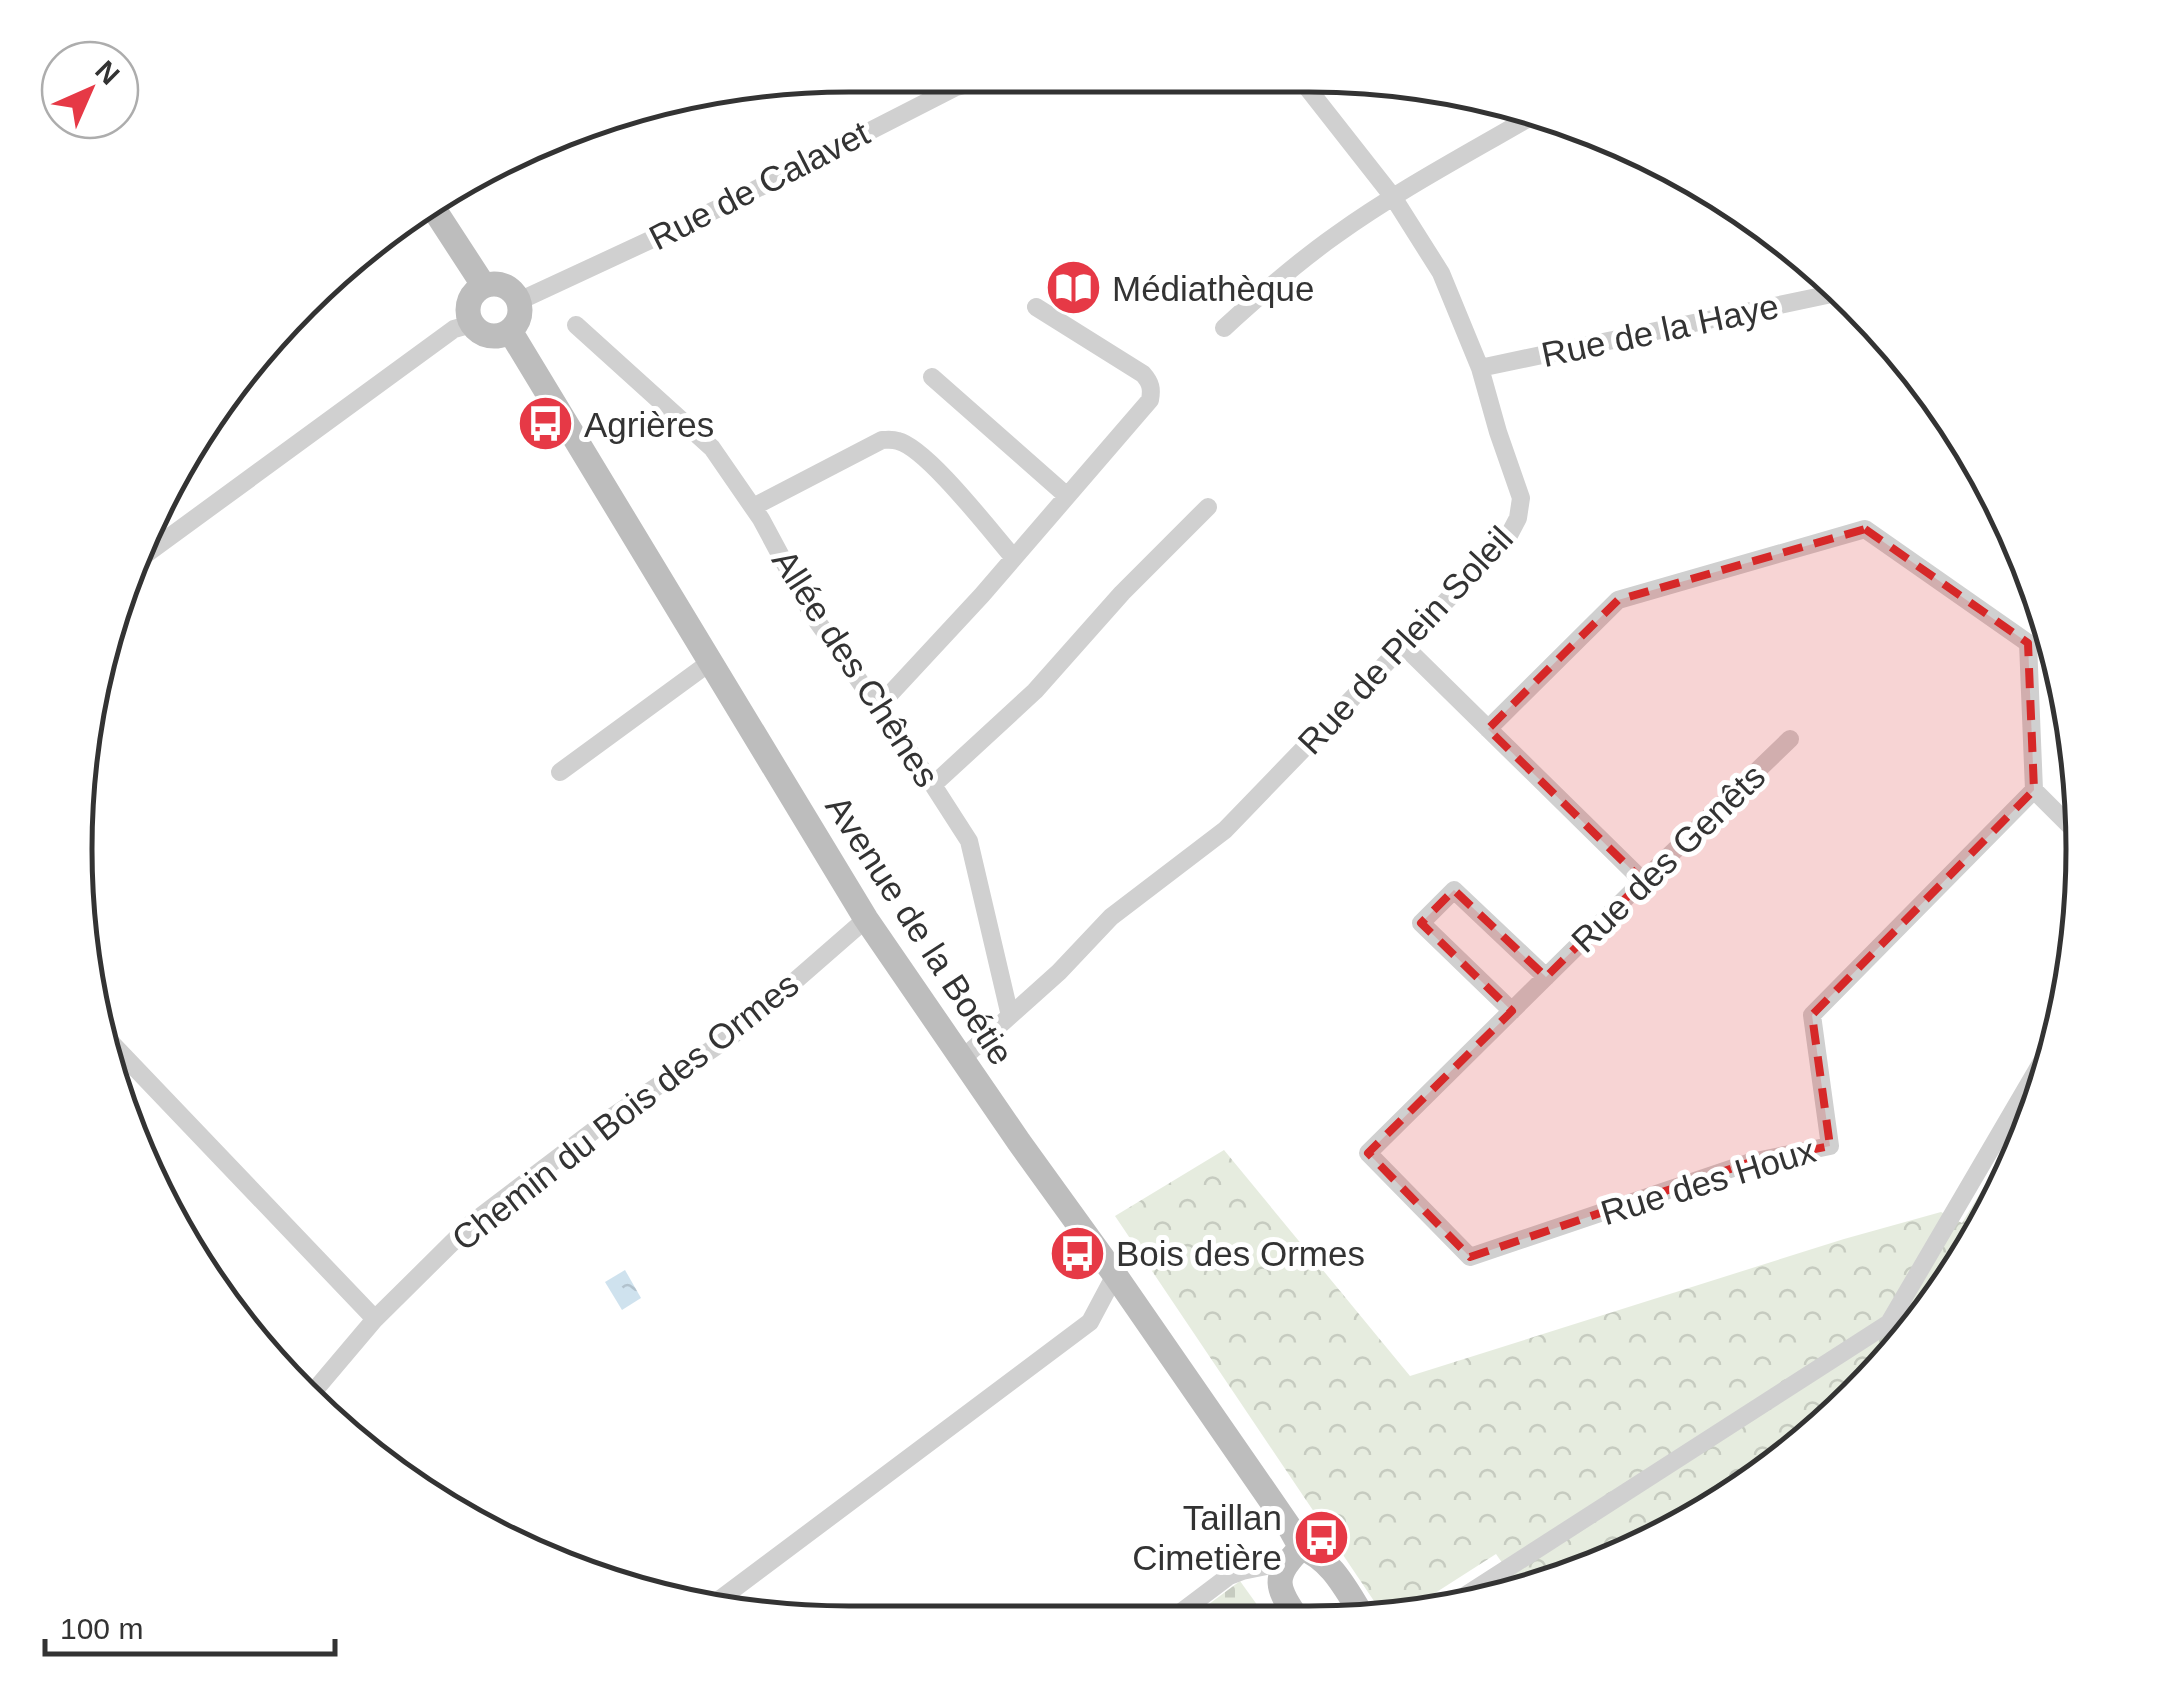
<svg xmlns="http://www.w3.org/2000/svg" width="2159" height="1699" font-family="Arial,sans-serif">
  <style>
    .forest { fill: url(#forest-crowns) }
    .cemetery { fill: url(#cemetery-stones) }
    .water { fill: url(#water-ripples) }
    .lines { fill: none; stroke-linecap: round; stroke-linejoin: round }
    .minor { stroke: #d0d0d0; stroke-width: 18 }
    .secondary { stroke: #bdbdbd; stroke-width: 25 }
    .marked { fill: #d62828; fill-opacity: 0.2; stroke: #d62828; stroke-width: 8; stroke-dasharray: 20 12; stroke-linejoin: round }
    .labels { text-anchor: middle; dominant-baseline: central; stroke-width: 10; stroke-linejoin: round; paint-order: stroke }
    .street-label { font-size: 35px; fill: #333; stroke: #fff }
    .poi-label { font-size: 35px; fill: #333; stroke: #fff; text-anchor: start }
    .rim { fill: none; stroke: #333; stroke-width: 5 }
  </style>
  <defs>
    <pattern id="forest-crowns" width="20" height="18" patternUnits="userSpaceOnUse" patternTransform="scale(2.5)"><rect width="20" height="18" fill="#e6ecdf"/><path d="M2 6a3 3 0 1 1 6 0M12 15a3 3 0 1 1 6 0" fill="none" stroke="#c6cbc0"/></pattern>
    <pattern id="cemetery-stones" width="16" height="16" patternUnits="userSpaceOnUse" patternTransform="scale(2.5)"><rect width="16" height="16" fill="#e6ecdf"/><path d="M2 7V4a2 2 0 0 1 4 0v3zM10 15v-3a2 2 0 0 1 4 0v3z" fill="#c6cbc0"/></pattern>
    <pattern id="water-ripples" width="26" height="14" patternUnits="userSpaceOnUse" patternTransform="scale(2.5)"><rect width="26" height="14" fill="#cfe2ee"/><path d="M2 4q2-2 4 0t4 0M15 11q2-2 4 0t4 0" fill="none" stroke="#b2c2cd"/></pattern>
  </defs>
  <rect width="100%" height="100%" fill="#fff"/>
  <!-- forest -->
  <path class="forest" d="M2043,1090L2004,1192L1924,1321L1821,1431L1697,1520L1558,1583L1521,1590L1496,1554L1407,1611L1376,1604L1115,1216L1224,1150L1410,1376L1844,1239L1941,1212L1962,1223Z"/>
  <!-- cemetery -->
  <path class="cemetery" d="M1240,1581L1268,1620L1189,1619Z"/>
  <!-- water -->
  <path class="water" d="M625,1270L641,1298L622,1310L605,1282Z"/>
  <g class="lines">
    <!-- minor -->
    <path class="minor" d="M519,301L717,209L956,87L1001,75
      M576,325L712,448L761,519L812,614L933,785L969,841L1010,1016
      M1224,328C1260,295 1296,263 1336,235C1400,189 1471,152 1539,112
      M1480,368L1841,292
      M932,377L1067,496
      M753,507L882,440C887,440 892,439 898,441C927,448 992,533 1014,558
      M138,560L454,329L472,324
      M1404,646L1643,881
      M878,707L982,595L1150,400C1152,389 1151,383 1143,374L1036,307
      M1488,729L1618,600L1865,529L2028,643L2034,790L2080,836
      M1790,739L1643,881L1368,1153L1470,1257L1751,1162L1830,1146L1812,1015L2034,790
      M560,772L709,663
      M933,785L1035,691L1122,593L1208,507
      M1512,1011L1421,923L1454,890L1546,977
      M99,1030L375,1319
      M963,1058L1059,972L1111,917L1225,830L1508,537L1518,518L1521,498L1498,432L1480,368L1441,273L1393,197L1298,76
      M309,1397L375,1319L472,1223L609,1119L733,1035L866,919
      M1452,1604L1889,1323L2061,1029
      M707,1609L1090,1322L1115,1275
      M1172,1619L1229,1576L1242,1571L1286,1562"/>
    <!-- secondary -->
    <path class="secondary" d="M430,203L484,286
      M468 310a26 26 0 1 1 52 0a26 26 0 1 1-52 0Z
      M510,331L866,919L1019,1142L1115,1275L1290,1528L1301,1548
      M1301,1548C1333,1559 1348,1594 1366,1621
      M1299,1621C1277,1588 1270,1578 1301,1548"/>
  </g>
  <!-- marked area -->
  <path class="marked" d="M1865,529L2028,643L2034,790L1812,1015L1830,1146L1751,1162L1470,1257L1368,1153L1512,1011L1421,923L1454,890L1546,977L1643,881L1488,729L1618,600Z"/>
  <!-- icons -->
  <defs>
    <symbol id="library-disc" viewBox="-11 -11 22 22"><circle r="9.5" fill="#e63946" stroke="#fff"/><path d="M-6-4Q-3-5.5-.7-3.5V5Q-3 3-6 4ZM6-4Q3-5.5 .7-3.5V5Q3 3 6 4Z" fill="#fff"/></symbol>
    <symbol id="bus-disc" viewBox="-11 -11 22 22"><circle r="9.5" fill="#e63946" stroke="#fff"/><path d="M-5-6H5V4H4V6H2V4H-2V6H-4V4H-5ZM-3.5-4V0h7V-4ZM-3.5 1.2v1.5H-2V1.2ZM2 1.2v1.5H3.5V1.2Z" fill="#fff"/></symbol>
  </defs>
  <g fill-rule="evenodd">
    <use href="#library-disc" x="1042" y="256" width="63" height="63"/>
    <use href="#bus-disc" x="514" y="392" width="63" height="63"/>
    <use href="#bus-disc" x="1046" y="1222" width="63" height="63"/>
    <use href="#bus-disc" x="1290" y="1506" width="63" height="63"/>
  </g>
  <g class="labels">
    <!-- street labels -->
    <g class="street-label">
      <text transform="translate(759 185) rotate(-27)">Rue de Calavet</text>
      <text transform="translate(1660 330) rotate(-12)">Rue de la Haye</text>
      <text transform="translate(1405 640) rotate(-47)">Rue de Plein Soleil</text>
      <text transform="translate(856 668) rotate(57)">Allée des Chênes</text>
      <text transform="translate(1668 858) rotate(-44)">Rue des Genêts</text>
      <text transform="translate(920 930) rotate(57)">Avenue de la Boétie</text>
      <text transform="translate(625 1111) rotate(-38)">Chemin du Bois des Ormes</text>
      <text transform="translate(1708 1181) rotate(-17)">Rue des Houx</text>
    </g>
    <!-- poi labels -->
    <g class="poi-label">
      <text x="1112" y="288">Médiathèque</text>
      <text x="584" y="424">Agrières</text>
      <text x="1116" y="1253">Bois des Ormes</text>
      <text x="1282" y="1517" text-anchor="end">Taillan<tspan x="1282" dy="40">Cimetière</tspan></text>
    </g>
  </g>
  <!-- crop -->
  <path d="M0 0H2159V1699H0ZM849 92H1309A757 757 0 0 1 2066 849V849A757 757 0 0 1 1309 1606H849A757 757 0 0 1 92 849V849A757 757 0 0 1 849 92Z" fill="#fff" fill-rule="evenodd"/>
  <path class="rim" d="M849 92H1309A757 757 0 0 1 2066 849V849A757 757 0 0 1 1309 1606H849A757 757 0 0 1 92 849V849A757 757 0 0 1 849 92Z"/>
  <!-- north arrow -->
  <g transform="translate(90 90) rotate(45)"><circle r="48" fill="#ffffff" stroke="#adadad" stroke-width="2.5"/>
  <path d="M0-8L18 38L0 25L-18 38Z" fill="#e63946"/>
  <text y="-15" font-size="28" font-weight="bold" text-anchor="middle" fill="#333333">N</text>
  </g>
  <!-- scale -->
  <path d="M45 1639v15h290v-15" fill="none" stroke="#333333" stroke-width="5"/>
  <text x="60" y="1639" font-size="30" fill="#333333" stroke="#ffffff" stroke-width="8" paint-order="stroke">100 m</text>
</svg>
